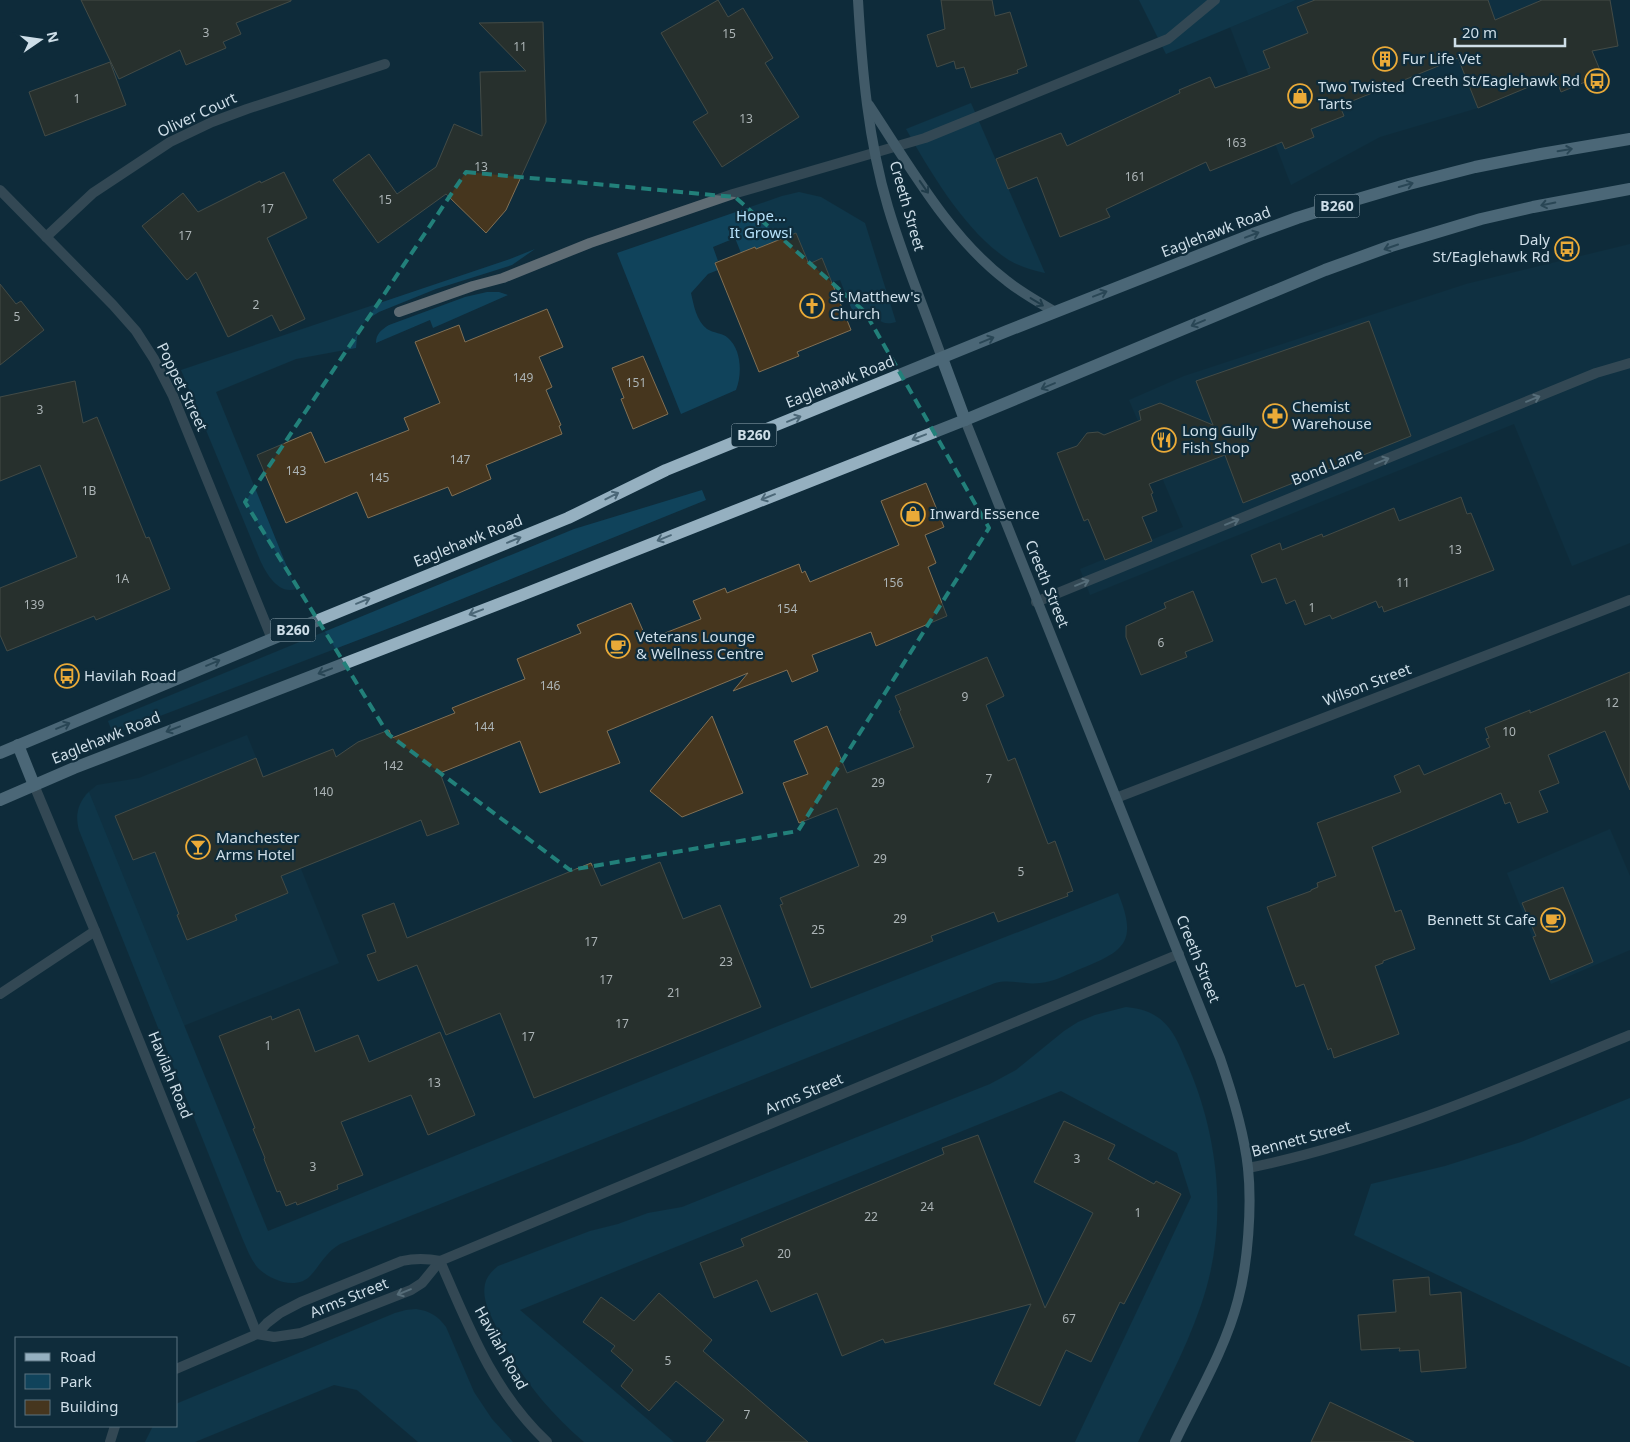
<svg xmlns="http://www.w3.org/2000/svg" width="1630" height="1442" viewBox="0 0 1630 1442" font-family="'Noto Sans',sans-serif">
<rect width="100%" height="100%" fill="#0f2c3b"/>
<g fill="#103649">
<polygon points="1296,0 1537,0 1552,75 1527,88 1478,108 1380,137 1291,185 1230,27"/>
<polygon points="1630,244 1630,543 1572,566 1514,424 1090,595 1080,569 1183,527 1129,400 1184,376 1466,284"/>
<polygon points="247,735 339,963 161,1035 79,830 77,816 79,808 86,794 97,785 139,778"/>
<polygon points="1610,829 1630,876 1630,950 1551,984 1507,873"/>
</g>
<g fill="#10435b">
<polygon points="1139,0 1296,0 1166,54"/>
<path d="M971 103 1045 273C1029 270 1012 264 999 253 962 225 929 170 906 129Z"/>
<path d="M799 192 821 197 865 223 896 322C882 326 877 320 872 309L854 315 840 280 832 282 822 258 809 264 796 233 756 249 755 247 741 253 735 238 713 247 718 261 715 262 718 270 708 274 691 293C694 306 696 320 707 329 713 333 723 333 728 338 742 350 742 375 736 390L681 414 617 253 782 196Z"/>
<path d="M535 249 512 265 436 289 379 312 368 319 361 326 357 337 356 348 296 359 216 392 296 589C278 595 266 573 260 560L181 370 510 259Z"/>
<path d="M487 292H499L508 295 433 328 430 320 376 343C376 334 381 330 389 325L465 297Z"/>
<polygon points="702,490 706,500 400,624 113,734 108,721 574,529"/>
<path d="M89 792 268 1231 783 1024 1118 893C1138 942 1125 951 1080 969 1068 974 1054 982 1040 983 1024 985 1011 979 995 983L340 1244C326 1252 321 1264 311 1275 297 1291 270 1280 258 1268 251 1260 247 1249 243 1240L79 830C75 815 78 802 89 792Z"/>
<path d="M1126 1007C1167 1011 1175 1034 1189 1068 1220 1142 1228 1228 1201 1305 1185 1352 1160 1397 1138 1442H1075L1191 1197 1177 1153 1061 1091 520 1310 674 1442H584C546 1409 515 1371 495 1324 489 1312 482 1298 485 1284 487 1276 492 1271 498 1266L590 1231 618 1224 648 1213 682 1207 990 1084 1016 1070 1064 1031 1078 1022 1095 1015Z"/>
<polygon points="1630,1098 1630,1367 1354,1235 1371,1184 1445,1166 1521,1142"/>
<path d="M416 1309C430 1311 438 1316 446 1327L474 1392 492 1419 513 1442H418L357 1390 334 1385 195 1442H145L153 1426H176V1404L178 1403 395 1313 406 1310Z"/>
</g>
<g fill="#46361e" stroke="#817055">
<polygon points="81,0 291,0 291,1 236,23 241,34 223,42 226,48 186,65 180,50 119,79"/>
<polygon points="718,0 728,17 743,8 773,58 765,63 799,117 722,167 693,122 708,113 661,33"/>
<polygon points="941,0 992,0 995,16 1010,12 1027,66 1017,70 1018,73 971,88 964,67 956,69 954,61 937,67 927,35 945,29"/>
<polygon points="1315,0 1488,0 1495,20 1542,0 1610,0 1618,46 1592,51 1602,75 1561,92 1555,76 1478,108 1458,58 1340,106 1344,116 1311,129 1314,137 1285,149 1282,142 1210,171 1206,162 1106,209 1110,217 1060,237 1037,177 1008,189 996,159 1061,133 1067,146 1180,93 1179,90 1210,77 1215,88 1270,68 1263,51 1308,33 1297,7"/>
<polygon points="543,22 546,122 506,210 486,233 446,194 378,243 333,180 369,154 397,194 436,167 454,124 482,136 480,72 526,71 479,23"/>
<polygon points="110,62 126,105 45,136 29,92"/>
<polygon points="284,172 307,218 267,238 305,319 280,331 272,315 228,337 196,272 187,280 142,226 183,193 198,212 260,181 261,183"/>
<polygon points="796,233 809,264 822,258 851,330 797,352 799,356 759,372 715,263 755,247 756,249"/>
<polygon points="0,284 16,304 21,301 44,330 0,365"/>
<polygon points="547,309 563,347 539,357 552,387 546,390 561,425 559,426 562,434 486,465 491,479 452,496 448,487 368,518 357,492 286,523 257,455 311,432 325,463 409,430 404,418 440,403 415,342 459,325 465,342"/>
<polygon points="1369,321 1411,436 1243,503 1225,455 1149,484 1153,493 1151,494 1157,511 1142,517 1152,541 1105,560 1088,519 1084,521 1057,453 1077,446 1087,433 1098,432 1104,435 1141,420 1139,411 1160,403 1213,425 1196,381"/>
<polygon points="643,356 668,414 633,429 621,399 624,398 612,368"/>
<polygon points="75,381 83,423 97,417 146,538 149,537 170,589 96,620 94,616 7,651 0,635 0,588 77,557 40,465 0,481 0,397"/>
<polygon points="926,483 944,527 925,535 936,563 928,567 947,616 876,646 871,632 812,655 818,671 792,682 787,670 733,691 748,673 607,731 620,763 540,793 520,741 440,773 459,824 427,836 421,820 281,876 288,893 235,915 237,920 187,940 177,915 179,914 155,852 133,860 115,816 256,758 263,777 333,749 336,757 358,742 389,730 392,738 455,713 452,708 525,679 517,659 581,633 577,625 631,603 647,640 701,619 693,601 725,588 727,593 799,564 802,573 805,571 810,582 899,545 881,501"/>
<polygon points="1461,497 1467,514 1471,513 1494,570 1384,612 1382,606 1379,608 1376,601 1332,619 1330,615 1305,625 1295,600 1286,604 1276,578 1262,583 1251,555 1280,543 1282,550 1322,534 1323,537 1394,508 1399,521"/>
<polygon points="1193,591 1213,641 1185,652 1187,657 1141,675 1126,637 1126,626 1166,608 1164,603"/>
<polygon points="987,657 1004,696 986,705 1008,761 1015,758 1048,844 1055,841 1073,891 1067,893 1068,896 998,922 994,912 931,936 933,941 811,988 780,905 783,904 780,898 859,866 837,808 799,823 783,783 808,774 794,741 827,726 847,773 914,747 899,711 901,710 895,696"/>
<polygon points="1630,672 1630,790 1605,731 1548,755 1559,783 1539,791 1548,812 1518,823 1510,802 1505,804 1501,793 1372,847 1395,912 1401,910 1415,949 1383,961 1383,963 1375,966 1399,1034 1334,1058 1331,1048 1328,1050 1304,984 1296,987 1267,907 1311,891 1311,890 1318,887 1317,883 1336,876 1317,823 1401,792 1394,776 1419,765 1424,775 1490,747 1486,739 1489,738 1485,728 1530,710 1530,713"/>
<polygon points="712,716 743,793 682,817 650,791"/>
<polygon points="660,862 683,919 720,905 761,1007 534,1098 500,1013 446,1035 417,965 378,981 367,955 376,952 362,915 394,903 407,938 591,863 601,886"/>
<polygon points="1563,887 1593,962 1550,980 1533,937 1536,936 1522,903"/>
<polygon points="299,1009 315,1052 358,1035 369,1062 440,1032 475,1115 428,1135 411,1095 341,1122 363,1175 337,1185 338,1189 297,1205 296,1202 286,1206 280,1191 277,1192 264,1159 265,1158 253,1129 255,1128 219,1036 271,1016 272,1020"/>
<polygon points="1064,1121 1115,1145 1108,1159 1154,1184 1156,1181 1181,1194 1124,1304 1120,1302 1091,1362 1066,1350 1040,1406 994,1384 1031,1304 885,1343 883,1339 842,1356 817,1293 771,1312 757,1280 714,1298 700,1263 744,1246 741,1239 944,1154 942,1148 978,1135 1045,1308 1093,1213 1034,1182"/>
<polygon points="1429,1277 1430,1295 1461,1292 1466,1368 1421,1372 1419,1350 1399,1351 1400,1348 1361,1350 1358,1315 1396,1312 1393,1280"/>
<polygon points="659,1293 712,1340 703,1351 808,1442 706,1442 724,1420 676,1381 649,1411 621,1386 633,1370 611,1351 615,1346 583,1322 601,1297 634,1321"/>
<polygon points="1330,1402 1414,1442 1311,1442"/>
</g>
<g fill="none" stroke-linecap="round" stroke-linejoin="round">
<g stroke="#5f6c74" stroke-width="10">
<polyline points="399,312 473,286 503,278 590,243 733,194 925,138 1168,39 1215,0"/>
<polyline points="1036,602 1596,373 1630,363"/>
</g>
<g stroke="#5f6c74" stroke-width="10">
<polyline points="0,190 113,305 136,331 154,359 173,396 272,639"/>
<polyline points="46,237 93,193 170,142 212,122 247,109 385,64"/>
<polyline points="34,785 95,931 257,1334"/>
<polyline points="1116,798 1630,600"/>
<polyline points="0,994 95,931"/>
<path d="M1248 1168C1381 1141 1505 1086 1630 1035"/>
<path d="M440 1261C469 1328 493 1391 547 1442"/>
<polyline points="257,1334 274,1337 301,1333 411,1290 422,1283 440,1261 1179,954"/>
<path d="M176 1369 257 1334 267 1323 280 1313 301 1302 402 1261C415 1258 426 1258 440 1261"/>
<polyline points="110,1442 115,1426"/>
</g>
<g stroke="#7e939f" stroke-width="10">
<path d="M858 0C862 69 868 140 888 207 903 258 924 308 942 358"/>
<path d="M869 105C909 165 949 237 1007 281 1022 293 1039 302 1055 312"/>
<path d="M965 420 1220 1058C1232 1093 1244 1131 1248 1168 1252 1206 1248 1263 1238 1300 1225 1350 1197 1396 1175 1442"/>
</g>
<g stroke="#95b0c0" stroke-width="12">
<polyline points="942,358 965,420"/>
<polyline points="18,745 34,785"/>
<polyline points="0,753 272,639 568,518 666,470 1007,331 1253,234 1297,218 1348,202 1409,184 1475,167 1541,154 1630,139"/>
<polyline points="0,800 74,768 522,595 965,420 1325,270 1391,246 1481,219 1533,207 1630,189"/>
</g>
</g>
<defs><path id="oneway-shaft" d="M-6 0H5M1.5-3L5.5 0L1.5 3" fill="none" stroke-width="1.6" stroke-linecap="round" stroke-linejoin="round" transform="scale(1.25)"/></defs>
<g stroke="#4b6777">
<use href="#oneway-shaft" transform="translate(1565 150) rotate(-9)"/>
<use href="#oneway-shaft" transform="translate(1406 185) rotate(-16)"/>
<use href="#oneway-shaft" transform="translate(1548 204) rotate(168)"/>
<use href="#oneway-shaft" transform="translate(1252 235) rotate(-21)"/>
<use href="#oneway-shaft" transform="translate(1391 247) rotate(161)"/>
<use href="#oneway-shaft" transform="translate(1100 294) rotate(-21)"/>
<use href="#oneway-shaft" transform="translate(1198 323) rotate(157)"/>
<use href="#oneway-shaft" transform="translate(987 340) rotate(-22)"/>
<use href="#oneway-shaft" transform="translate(1048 386) rotate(157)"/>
<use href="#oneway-shaft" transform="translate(794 419) rotate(-22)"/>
<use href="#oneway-shaft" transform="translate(919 437) rotate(159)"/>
<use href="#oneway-shaft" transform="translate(612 496) rotate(-27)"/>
<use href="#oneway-shaft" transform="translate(768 497) rotate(158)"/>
<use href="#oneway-shaft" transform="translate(664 538) rotate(158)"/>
<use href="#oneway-shaft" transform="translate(514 540) rotate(-22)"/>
<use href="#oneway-shaft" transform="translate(363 601) rotate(-22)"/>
<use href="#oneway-shaft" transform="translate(476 612) rotate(159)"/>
<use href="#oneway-shaft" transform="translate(213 663) rotate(-23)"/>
<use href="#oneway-shaft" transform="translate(325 671) rotate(159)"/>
<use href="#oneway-shaft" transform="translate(63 726) rotate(-23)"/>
<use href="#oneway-shaft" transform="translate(173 729) rotate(159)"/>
</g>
<g stroke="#36505e">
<use href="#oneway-shaft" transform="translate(924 187) rotate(55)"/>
<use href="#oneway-shaft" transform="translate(1037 302) rotate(31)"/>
</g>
<g stroke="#adbcc5">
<use href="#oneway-shaft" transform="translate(1533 399) rotate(-22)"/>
<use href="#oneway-shaft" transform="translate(1382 461) rotate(-22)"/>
<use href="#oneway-shaft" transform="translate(1232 522) rotate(-22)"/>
<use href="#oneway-shaft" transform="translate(1082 583) rotate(-22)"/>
<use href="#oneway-shaft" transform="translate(404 1292) rotate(158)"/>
</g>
<path d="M0 0H1630V1442H0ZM466 172 735 197 865 312 989 528 798 831 570 870 388 734 245 502Z" fill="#0f2c3b" fill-opacity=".55" fill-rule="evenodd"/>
<path fill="none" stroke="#22807a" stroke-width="4" stroke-dasharray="10 6" stroke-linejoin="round" d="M466 172 735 197 865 312 989 528 798 831 570 870 388 734 245 502Z"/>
<defs>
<g id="building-ring" transform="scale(1.25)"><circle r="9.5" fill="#0f2c3b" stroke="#eaaa38" stroke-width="1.5"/><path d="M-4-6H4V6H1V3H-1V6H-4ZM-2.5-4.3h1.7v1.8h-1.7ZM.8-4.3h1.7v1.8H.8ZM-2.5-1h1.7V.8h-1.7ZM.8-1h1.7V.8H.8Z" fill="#eaaa38"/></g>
<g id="bus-ring" transform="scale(1.25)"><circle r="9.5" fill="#0f2c3b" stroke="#eaaa38" stroke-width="1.5"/><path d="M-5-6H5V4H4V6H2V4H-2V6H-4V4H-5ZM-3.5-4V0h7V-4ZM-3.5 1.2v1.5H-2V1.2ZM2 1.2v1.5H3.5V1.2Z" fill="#eaaa38"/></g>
<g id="shop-ring" transform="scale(1.25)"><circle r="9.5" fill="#0f2c3b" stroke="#eaaa38" stroke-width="1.5"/><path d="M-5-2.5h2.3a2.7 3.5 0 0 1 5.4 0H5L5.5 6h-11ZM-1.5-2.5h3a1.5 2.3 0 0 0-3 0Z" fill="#eaaa38"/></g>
<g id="church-ring" transform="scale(1.25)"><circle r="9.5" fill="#0f2c3b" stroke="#eaaa38" stroke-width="1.5"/><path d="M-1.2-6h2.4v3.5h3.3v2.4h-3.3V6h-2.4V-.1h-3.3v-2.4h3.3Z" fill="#eaaa38"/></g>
<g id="pharmacy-ring" transform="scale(1.25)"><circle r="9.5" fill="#0f2c3b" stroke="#eaaa38" stroke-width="1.5"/><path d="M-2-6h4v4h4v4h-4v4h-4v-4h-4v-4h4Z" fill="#eaaa38"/></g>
<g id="restaurant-ring" transform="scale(1.25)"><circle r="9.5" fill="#0f2c3b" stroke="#eaaa38" stroke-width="1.5"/><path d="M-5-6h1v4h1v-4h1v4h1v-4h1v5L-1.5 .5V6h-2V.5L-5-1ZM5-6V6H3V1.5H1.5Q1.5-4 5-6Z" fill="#eaaa38"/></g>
<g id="cafe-ring" transform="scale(1.25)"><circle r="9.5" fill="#0f2c3b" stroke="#eaaa38" stroke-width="1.5"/><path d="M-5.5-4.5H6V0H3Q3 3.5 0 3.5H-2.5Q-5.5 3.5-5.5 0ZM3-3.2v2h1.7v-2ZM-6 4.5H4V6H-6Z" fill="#eaaa38"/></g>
<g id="bar-ring" transform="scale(1.25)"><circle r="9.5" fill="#0f2c3b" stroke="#eaaa38" stroke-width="1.5"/><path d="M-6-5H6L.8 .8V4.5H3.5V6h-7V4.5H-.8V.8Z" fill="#eaaa38"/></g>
</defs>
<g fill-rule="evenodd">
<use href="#building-ring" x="1385" y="59"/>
<use href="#bus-ring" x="1597" y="81"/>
<use href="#shop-ring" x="1300" y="96"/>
<use href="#bus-ring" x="1567" y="249"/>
<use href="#church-ring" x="812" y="306"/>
<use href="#pharmacy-ring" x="1275" y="416"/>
<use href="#restaurant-ring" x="1164" y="440"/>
<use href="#shop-ring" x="913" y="514"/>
<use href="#cafe-ring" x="618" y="646"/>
<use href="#bus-ring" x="67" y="676"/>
<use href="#bar-ring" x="198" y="847"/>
<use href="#cafe-ring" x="1553" y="920"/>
</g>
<g text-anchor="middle" stroke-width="4.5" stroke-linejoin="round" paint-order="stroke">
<g font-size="12" fill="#acb4b6">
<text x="206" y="37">3</text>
<text x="729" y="38">15</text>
<text x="520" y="51">11</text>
<text x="77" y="103">1</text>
<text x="746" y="123">13</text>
<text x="1236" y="147">163</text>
<text x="481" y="171">13</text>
<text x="1135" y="181">161</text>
<text x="385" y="204">15</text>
<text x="267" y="213">17</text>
<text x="185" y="240">17</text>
<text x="256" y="309">2</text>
<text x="17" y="321">5</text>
<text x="523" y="382">149</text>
<text x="636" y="387">151</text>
<text x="40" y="414">3</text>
<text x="460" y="464">147</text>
<text x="296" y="475">143</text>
<text x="379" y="482">145</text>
<text x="89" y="495">1B</text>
<text x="1455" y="554">13</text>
<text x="122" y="583">1A</text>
<text x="893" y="587">156</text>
<text x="1403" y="587">11</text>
<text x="34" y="609">139</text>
<text x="1312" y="612">1</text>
<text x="787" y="613">154</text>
<text x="1161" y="647">6</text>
<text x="550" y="690">146</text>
<text x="965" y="701">9</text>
<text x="1612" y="707">12</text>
<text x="484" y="731">144</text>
<text x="1509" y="736">10</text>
<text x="393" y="770">142</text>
<text x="989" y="783">7</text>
<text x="878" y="787">29</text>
<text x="323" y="796">140</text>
<text x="880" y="863">29</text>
<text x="1021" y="876">5</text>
<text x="900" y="923">29</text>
<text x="818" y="934">25</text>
<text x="591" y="946">17</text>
<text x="726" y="966">23</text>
<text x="606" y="984">17</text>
<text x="674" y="997">21</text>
<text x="622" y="1028">17</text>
<text x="528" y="1041">17</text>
<text x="268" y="1050">1</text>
<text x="434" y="1087">13</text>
<text x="1077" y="1163">3</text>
<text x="313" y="1171">3</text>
<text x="927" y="1211">24</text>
<text x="1138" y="1217">1</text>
<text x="871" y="1221">22</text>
<text x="784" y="1258">20</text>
<text x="1069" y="1323">67</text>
<text x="668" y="1365">5</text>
<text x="747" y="1419">7</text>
</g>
<g fill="#0f2c3b" stroke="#95a9b4" stroke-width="1">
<rect x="1314.5" y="194.5" width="45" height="23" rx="4"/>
<rect x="731.5" y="423.5" width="45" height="23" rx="4"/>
<rect x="270.5" y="618.5" width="45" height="23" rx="4"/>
</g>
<g font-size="14" font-weight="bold" fill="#cedee8">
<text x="1337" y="211">B260</text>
<text x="754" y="440">B260</text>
<text x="293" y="635">B260</text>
</g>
<g font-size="15" fill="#cedee8" stroke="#0f2c3b" text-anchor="start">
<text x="1402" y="64">Fur Life Vet</text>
<text x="1580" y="86" text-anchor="end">Creeth St/Eaglehawk Rd</text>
<text x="1318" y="92">Two Twisted<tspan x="1318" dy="17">Tarts</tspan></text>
<text x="1550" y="245" text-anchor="end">Daly<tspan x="1550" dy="17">St/Eaglehawk Rd</tspan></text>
<text x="830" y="302">St Matthew's<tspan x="830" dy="17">Church</tspan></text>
<text x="1292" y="412">Chemist<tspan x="1292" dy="17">Warehouse</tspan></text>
<text x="1182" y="436">Long Gully<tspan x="1182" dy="17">Fish Shop</tspan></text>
<text x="930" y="519">Inward Essence</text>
<text x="636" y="642">Veterans Lounge<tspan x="636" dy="17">&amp; Wellness Centre</tspan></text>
<text x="84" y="681">Havilah Road</text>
<text x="216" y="843">Manchester<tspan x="216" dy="17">Arms Hotel</tspan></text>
<text x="1536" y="925" text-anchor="end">Bennett St Cafe</text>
</g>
<g font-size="15" fill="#cedee8" stroke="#0f2c3b">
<text transform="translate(197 115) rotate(-25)" y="5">Oliver Court</text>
<text transform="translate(907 206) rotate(74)" y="5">Creeth Street</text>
<text transform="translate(1216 232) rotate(-21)" y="5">Eaglehawk Road</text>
<text transform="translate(840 382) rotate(-22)" y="5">Eaglehawk Road</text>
<text transform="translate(182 387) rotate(64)" y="5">Poppet Street</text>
<text transform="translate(1327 467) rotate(-22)" y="5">Bond Lane</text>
<text transform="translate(468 541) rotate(-22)" y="5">Eaglehawk Road</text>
<text transform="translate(1047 584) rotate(68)" y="5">Creeth Street</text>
<text transform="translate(1367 685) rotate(-21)" y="5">Wilson Street</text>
<text transform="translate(106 738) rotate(-22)" y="5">Eaglehawk Road</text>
<text transform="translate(1198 959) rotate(68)" y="5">Creeth Street</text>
<text transform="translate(170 1075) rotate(68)" y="5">Havilah Road</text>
<text transform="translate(804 1094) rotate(-23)" y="5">Arms Street</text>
<text transform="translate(1301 1139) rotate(-15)" y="5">Bennett Street</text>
<text transform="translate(349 1298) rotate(-22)" y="5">Arms Street</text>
<text transform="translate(501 1348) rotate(61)" y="5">Havilah Road</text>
</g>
<g font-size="15" fill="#b6e1fa" stroke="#0f2c3b">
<text x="761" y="221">Hope...<tspan x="761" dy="17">It Grows!</tspan></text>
</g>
</g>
<rect x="15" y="1337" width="162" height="90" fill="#0f2c3b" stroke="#5b7380"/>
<rect x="25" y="1353" width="25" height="8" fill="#95b0c0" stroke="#5b7380"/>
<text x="60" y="1362" font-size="15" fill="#cedee8">Road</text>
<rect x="25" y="1374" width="25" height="15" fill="#10435b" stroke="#5b7380"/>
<text x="60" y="1387" font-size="15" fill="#cedee8">Park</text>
<rect x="25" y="1400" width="25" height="15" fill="#46361e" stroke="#5b7380"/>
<text x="60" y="1412" font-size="15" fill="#cedee8">Building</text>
<g transform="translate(40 40) rotate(77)" stroke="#0f2c3b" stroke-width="4" paint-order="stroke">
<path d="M0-4L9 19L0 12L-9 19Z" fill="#cedee8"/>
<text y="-8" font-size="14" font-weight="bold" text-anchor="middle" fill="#cedee8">N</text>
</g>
<path d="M1455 38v8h110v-8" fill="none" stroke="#cedee8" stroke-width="2.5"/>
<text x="1462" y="38" font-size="15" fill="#cedee8" stroke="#0f2c3b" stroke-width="4" paint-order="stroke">20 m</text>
</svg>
